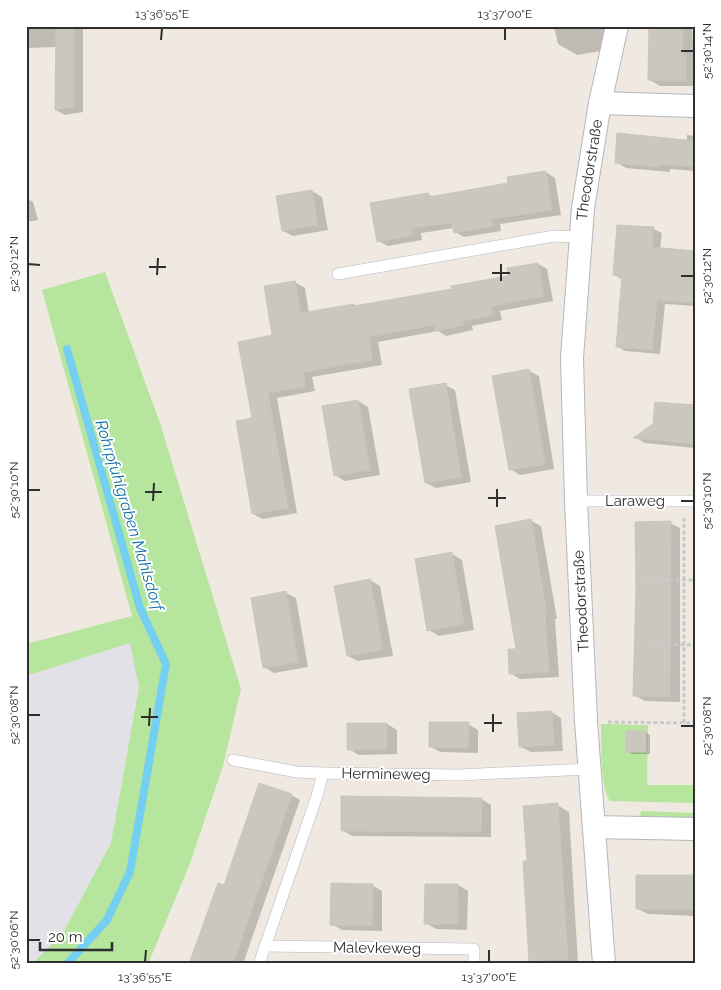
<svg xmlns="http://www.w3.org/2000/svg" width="721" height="990" viewBox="0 0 721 990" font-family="Raleway,sans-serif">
<rect width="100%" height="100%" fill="#efe9e1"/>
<polygon fill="#e3e1e8" points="131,643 139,687 111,843 63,933 32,964 26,964 26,676"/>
<g fill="#b6e59e">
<polygon points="105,272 160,423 241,689 223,766 189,866 148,964 32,964 63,933 111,843 139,687 130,643 26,676 26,644 132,616 42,290"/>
<path d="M601 724 648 725 647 785H695V803L610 801C599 785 602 744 601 724Z"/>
<polygon points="641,811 695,813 695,820 640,819"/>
</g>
<g fill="#0003">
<polygon points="26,26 80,26 83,28 83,112 65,115 56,110 57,47 26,48"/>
<polygon points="554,26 618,26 613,49 577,55 558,44"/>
<polygon points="650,26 692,26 695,86 660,86 650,80"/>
<polygon points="687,135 695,136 695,171 670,169 670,172 626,168 616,162 687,141"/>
<polygon points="546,172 555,178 561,215 500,224 501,231 464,237 455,232 454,228 421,233 422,240 388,246 378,241 428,194 433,197 509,184"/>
<polygon points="312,191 322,197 328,230 293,236 283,231 278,197"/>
<polygon points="28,199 33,202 38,220 26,222 26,200"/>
<polygon points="653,229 662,233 660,249 695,252 695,306 665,304 660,354 625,351 617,346 622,279 614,275"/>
<polygon points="538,264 547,269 553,301 500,311 502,320 472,326 473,330 446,336 438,331 378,342 382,365 312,377 315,391 277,398 297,513 263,519 253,514 253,419 274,336 295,282 305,288 309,313 354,305 357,307 453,290 509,277"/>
<polygon points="529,371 539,376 554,469 520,475 510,469"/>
<polygon points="445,385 455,390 471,482 436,488 426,483"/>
<polygon points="358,401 368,407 380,475 345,481 335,475"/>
<polygon points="695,406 695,448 645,443 636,438"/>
<polygon points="531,521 541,526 557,619 555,619 559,677 520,679 510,673 517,650"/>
<polygon points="670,523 680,528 680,702 645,701 634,695"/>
<polygon points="452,554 462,560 474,630 439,636 429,630"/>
<polygon points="370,580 380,586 393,656 358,661 348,656"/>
<polygon points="286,593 296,598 308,667 274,673 264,667"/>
<polygon points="551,712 561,718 563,751 531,752 521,747"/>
<polygon points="387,724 397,730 397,754 359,755 349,749"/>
<polygon points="468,724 478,730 478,753 440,752 430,746"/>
<polygon points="645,732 650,735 650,754 632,754 628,751"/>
<polygon points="291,795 300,800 243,964 191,964 224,887"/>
<polygon points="481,799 491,805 491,837 352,836 342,830"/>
<polygon points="557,805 569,812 578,964 532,964 530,961 528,862"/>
<polygon points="695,877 695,916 648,914 638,909"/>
<polygon points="372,885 382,891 382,931 342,930 332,924"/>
<polygon points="458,885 468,891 467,930 436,929 426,923"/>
<polygon points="677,962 695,963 695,964 677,964"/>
</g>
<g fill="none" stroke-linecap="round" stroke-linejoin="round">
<polyline stroke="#75cff0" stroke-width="8" points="67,964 107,920 130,872 166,664 140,608 67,349"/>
</g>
<g fill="#cbc7bf" stroke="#cbc5ba">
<polygon points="56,26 74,26 74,107 55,110"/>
<polygon points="649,26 683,26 683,56 686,56 686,81 648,80"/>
<polygon points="617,133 695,141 695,167 661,164 660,167 615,163"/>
<polygon points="546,171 552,210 491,219 493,226 454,233 452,223 412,228 413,235 377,242 370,203 428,193 429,197 508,183 507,177"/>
<polygon points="312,190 318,225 282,231 276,196"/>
<polygon points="617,225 654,227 652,247 695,251 695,303 657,300 652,350 616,347 622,276 613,275"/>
<polygon points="538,263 544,296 491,306 493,315 463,321 464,325 435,331 434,325 369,337 372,360 303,372 306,386 268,393 288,508 252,514 236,421 252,418 238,342 272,335 264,286 295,281 301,313 354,304 354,306 452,289 451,286 508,276 507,268"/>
<polygon points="529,369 545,464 509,470 492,376"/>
<polygon points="446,383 461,477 425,483 409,389"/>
<polygon points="358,400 370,470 334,476 322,406"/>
<polygon points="655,402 695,405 695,444 633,438 653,424"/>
<polygon points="531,519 547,614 545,614 549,672 509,674 508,649 516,649 495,526"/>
<polygon points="671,521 670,697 633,696 636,587 635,522"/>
<polygon points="452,552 464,624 427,631 415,559"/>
<polygon points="370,579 383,650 347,656 334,586"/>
<polygon points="286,591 298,662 263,668 251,598"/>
<polygon points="552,711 554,745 519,747 517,713"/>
<polygon points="429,722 469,722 468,748 429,747"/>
<polygon points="347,723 387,723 387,749 347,750"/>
<rect x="626" y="731" width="20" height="21"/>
<polygon points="259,783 292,794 233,964 189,964 218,883 224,885"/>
<polygon points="341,796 482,798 481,832 341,831"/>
<polygon points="558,803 568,959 529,961 523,861 527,861 523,806"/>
<polygon points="636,875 695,875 695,910 636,909"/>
<polygon points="331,883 373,884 372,926 330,925"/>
<polygon points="425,884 458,884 458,924 424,924"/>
</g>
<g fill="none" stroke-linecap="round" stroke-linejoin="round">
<g stroke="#b4b7c1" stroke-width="12">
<g id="lane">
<polyline points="338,274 554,236 580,237"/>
<polyline points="576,501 695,501"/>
<polyline points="233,760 297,772 323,773"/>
<polyline points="265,946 474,949 474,964"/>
<polyline points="259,964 317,796 323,773 458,775 589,769"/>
</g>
</g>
<g stroke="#b4b7c1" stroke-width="24">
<g id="street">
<polyline points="600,103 695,106"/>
<polyline points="594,827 695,829"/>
<path id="s1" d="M604 964 586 721 576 501 572 358 583 208 600 103 617 26"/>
</g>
</g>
<g stroke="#c9c9c9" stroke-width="3" stroke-dasharray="4 2.5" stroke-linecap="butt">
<polyline points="643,579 695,580"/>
<polyline points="648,644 695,645"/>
<polyline points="608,722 695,723"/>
<polyline points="684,723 684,518"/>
</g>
<use href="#lane" stroke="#fff" stroke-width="11"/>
<use href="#street" stroke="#fff" stroke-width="22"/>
</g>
<path fill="none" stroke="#2e2e2e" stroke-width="2" d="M161 40 162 28M505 40V28M681 51H694M28 264 40 265M149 267H166M492 273H510M157 275 158 258M681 276H694M501 281V264M28 490H40M145 492H162M488 498H506M153 501 154 483M681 501H694M497 507V489M28 715H40M141 717H158M484 723H502M149 726 150 708M681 726H694M493 732V714M28 940H40M145 962 146 950M489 962V950"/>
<g text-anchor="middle" stroke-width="4" stroke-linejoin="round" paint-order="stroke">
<g font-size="15" fill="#2e2e2e" stroke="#fff">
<text dy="5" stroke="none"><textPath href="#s1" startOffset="796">Theodorstraße</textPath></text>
<text x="635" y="506">Laraweg</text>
<text transform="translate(581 601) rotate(-93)" y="5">Theodorstraße</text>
<text transform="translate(386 774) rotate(1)" y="5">Hermineweg</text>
<text transform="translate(377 948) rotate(1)" y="5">Malevkeweg</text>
</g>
<g font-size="16" font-style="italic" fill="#0d6fa3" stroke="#fff">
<text transform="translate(130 515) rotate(73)" y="6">Rohrpfuhlgraben Mahlsdorf</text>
</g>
</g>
<rect width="721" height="990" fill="none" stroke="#ffffff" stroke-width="55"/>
<path d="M40 942v8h72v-8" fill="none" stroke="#2e2e2e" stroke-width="2.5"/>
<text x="48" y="942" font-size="15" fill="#2e2e2e" stroke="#ffffff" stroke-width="4" paint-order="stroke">20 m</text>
<rect x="28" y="28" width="666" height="934" fill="none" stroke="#2e2e2e" stroke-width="2"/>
<g font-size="12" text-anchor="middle" fill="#2e2e2e">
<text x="162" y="18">13°36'55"E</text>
<text x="505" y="18">13°37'00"E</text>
<text transform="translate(707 51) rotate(-90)" y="4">52°30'14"N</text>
<text transform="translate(14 264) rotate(-90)" y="4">52°30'12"N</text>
<text transform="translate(707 276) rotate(-90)" y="4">52°30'12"N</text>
<text transform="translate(14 490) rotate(-90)" y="4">52°30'10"N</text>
<text transform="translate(707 501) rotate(-90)" y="4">52°30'10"N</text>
<text transform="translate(14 715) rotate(-90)" y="4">52°30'08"N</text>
<text transform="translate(707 726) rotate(-90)" y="4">52°30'08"N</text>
<text transform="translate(14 940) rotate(-90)" y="4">52°30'06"N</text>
<text x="145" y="981">13°36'55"E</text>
<text x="489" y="981">13°37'00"E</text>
</g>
</svg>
